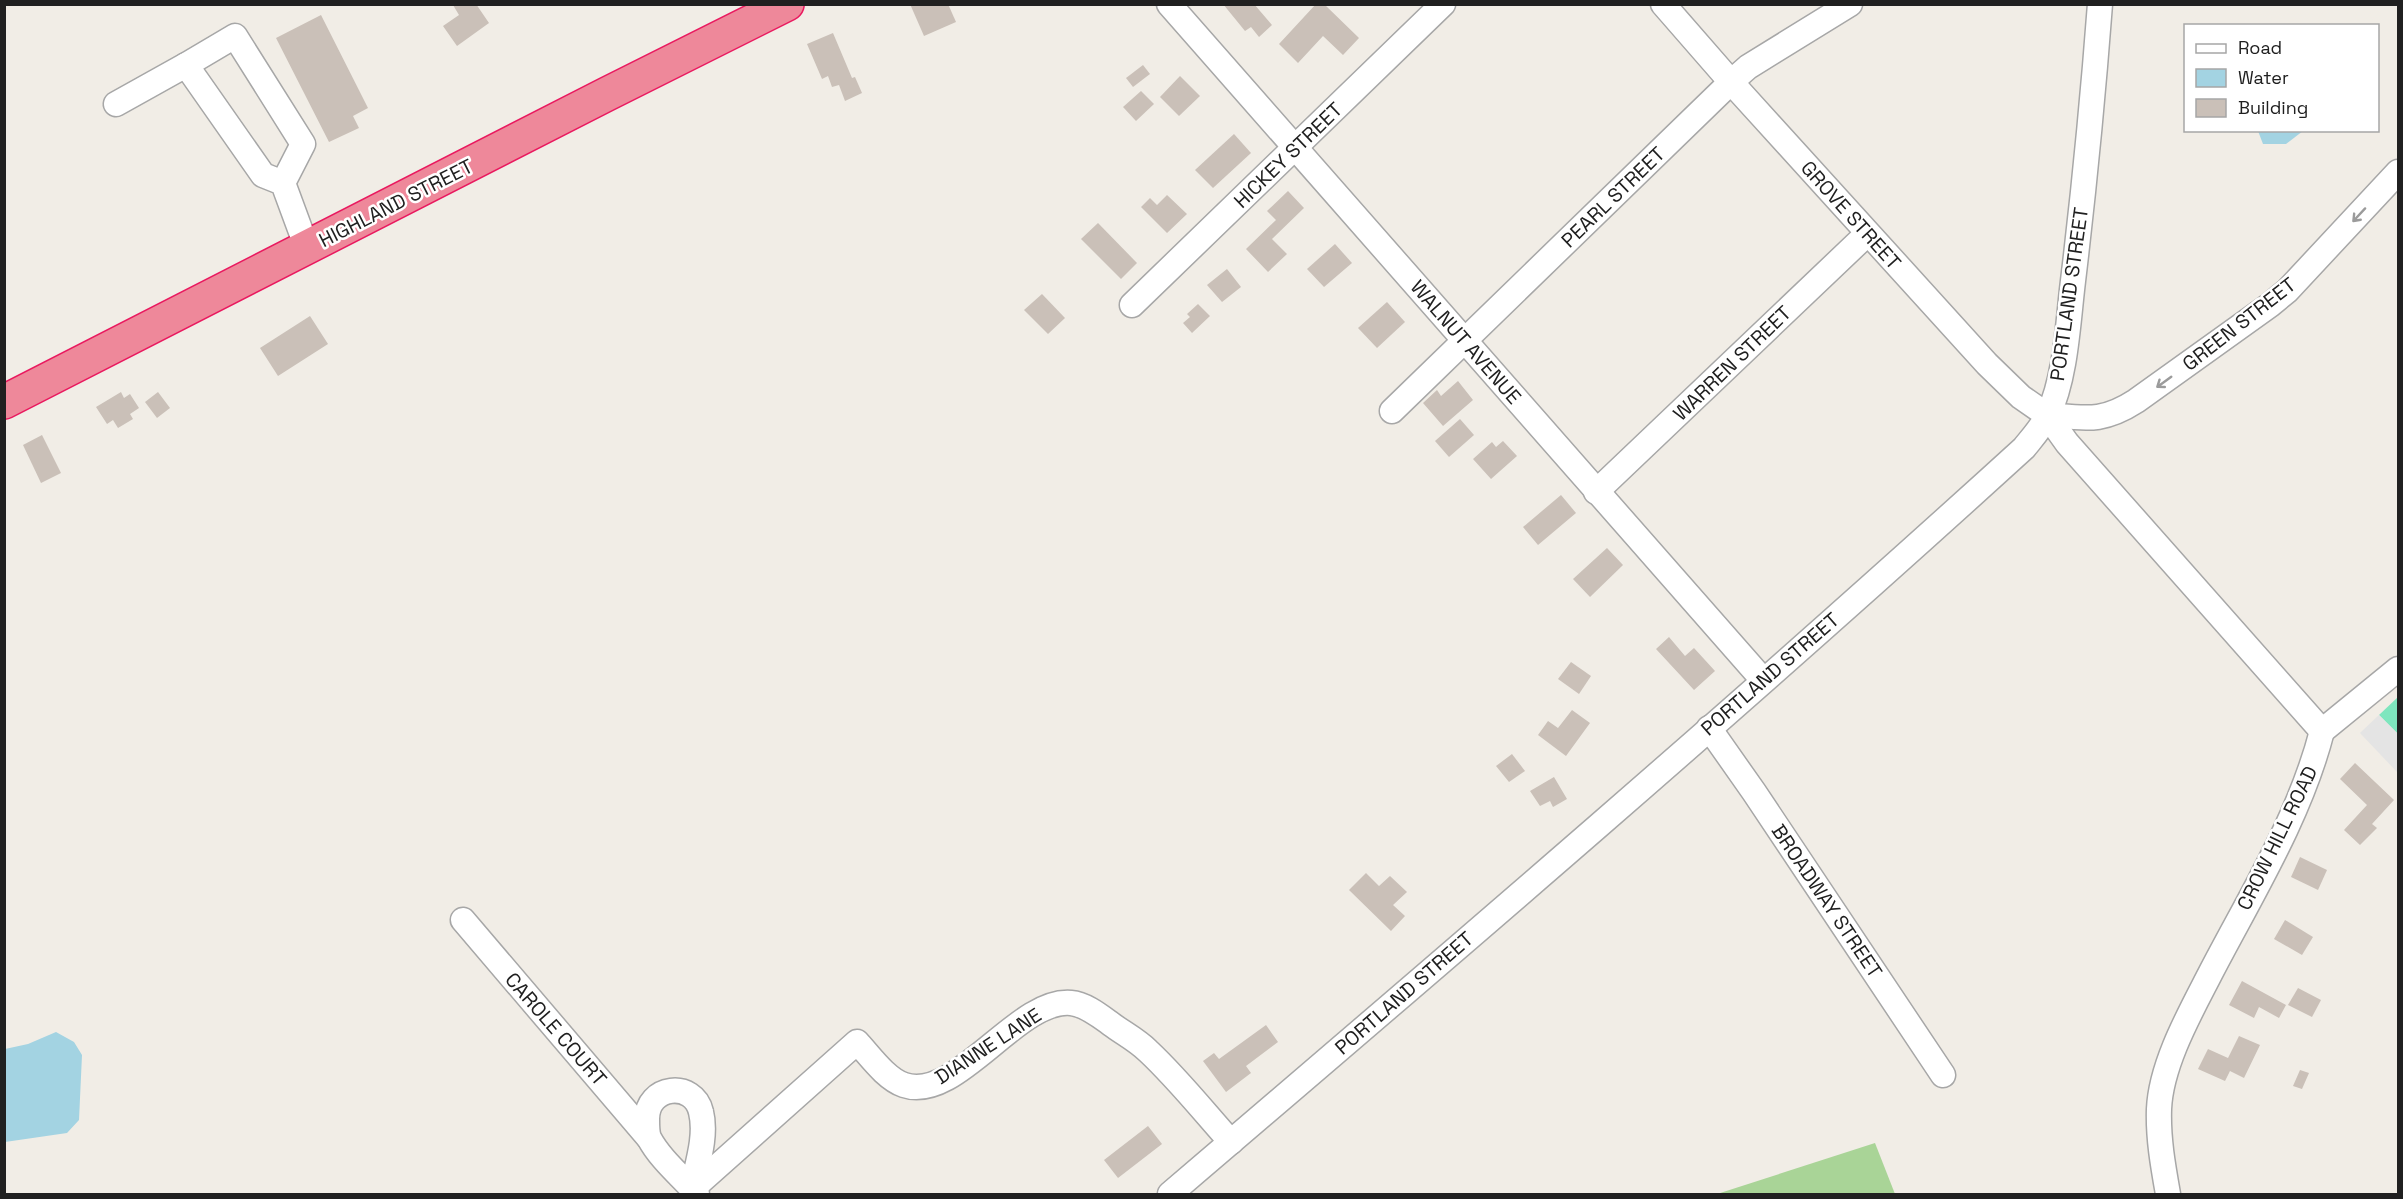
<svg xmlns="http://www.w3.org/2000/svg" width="2403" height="1199" viewBox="0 0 2403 1199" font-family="'Space Grotesk',sans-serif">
<rect width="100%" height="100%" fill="#f1ede6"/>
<polygon fill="#a9d497" points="1875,1143 1895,1194 1717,1194"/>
<polygon fill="#7ee6be" points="2398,697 2398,734 2379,715"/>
<polygon fill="#e4e4e4" points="2379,715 2398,734 2398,773 2360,733"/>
<g fill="#a3d3e2">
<polygon points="2258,131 2303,131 2286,144 2263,144"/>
<polygon points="56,1032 74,1042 82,1055 79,1120 67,1133 5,1142 5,1049 28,1044"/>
</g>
<g fill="#cac0b8">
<polygon points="454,4 476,4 489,23 457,46 443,26 459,15 453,5"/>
<polygon points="910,4 948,4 956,22 924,36"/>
<polygon points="1223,4 1254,4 1272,25 1259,37 1251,27 1245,31"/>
<polygon points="1316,4 1324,4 1359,38 1343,55 1323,36 1298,63 1279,44"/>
<polygon points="321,15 368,108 353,116 359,128 329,142 276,38"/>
<polygon points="833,33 852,78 855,77 862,93 845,101 839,85 832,87 828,76 822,79 807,44"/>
<polygon points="1143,65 1150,74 1133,87 1126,78"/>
<polygon points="1180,76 1200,96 1179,116 1160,97"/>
<polygon points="1141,91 1154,104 1136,121 1123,107"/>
<polygon points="1234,134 1251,153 1213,188 1195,170"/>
<polygon points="1288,191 1304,208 1272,239 1287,254 1268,272 1246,249 1276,220 1267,211"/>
<polygon points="1167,195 1187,214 1167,233 1141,207 1150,198 1157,205"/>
<polygon points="1098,223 1137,263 1121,279 1081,239"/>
<polygon points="1335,244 1352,263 1324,287 1307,269"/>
<polygon points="1227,269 1241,287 1222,302 1207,285"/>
<polygon points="1042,294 1065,318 1048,334 1024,310"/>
<polygon points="1387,302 1405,322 1377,348 1358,328"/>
<polygon points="1198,304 1210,316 1192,333 1183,323 1190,317 1187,314"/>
<polygon points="310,316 328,344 278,376 260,348"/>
<polygon points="1458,381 1473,400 1443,426 1423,403 1437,390 1441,396"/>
<polygon points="121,392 124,398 130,394 139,408 130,414 133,419 118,428 113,420 107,424 96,407"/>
<polygon points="158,392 170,408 157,418 145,402"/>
<polygon points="1460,419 1474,435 1449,457 1435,441"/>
<polygon points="42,435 61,473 41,483 23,445"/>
<polygon points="1503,441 1517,456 1491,479 1473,459 1492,442 1496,447"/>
<polygon points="1561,495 1576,513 1538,545 1523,527"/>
<polygon points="1607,548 1623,565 1590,597 1573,579"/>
<polygon points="1669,637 1685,656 1694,648 1715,671 1694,690 1656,649"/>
<polygon points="1571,662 1591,676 1579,694 1558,679"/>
<polygon points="1572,710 1590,723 1566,756 1538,735 1548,721 1558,728"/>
<polygon points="1512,754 1525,771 1509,782 1496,766"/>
<polygon points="2355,763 2394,800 2372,824 2377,828 2360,845 2344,830 2367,805 2340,779"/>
<polygon points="1554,777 1567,799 1553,807 1550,801 1540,806 1530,791"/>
<polygon points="2300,857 2327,870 2318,890 2291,877"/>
<polygon points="1366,873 1379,886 1390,876 1407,892 1393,905 1405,916 1391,931 1349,890"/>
<polygon points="2285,920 2313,937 2302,955 2274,939"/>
<polygon points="2242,981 2286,1005 2279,1018 2259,1007 2254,1018 2229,1005"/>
<polygon points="2298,988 2321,1000 2312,1017 2288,1005"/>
<polygon points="1266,1025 1278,1042 1246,1066 1251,1073 1226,1092 1203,1061 1214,1053 1219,1059"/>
<polygon points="2239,1036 2260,1045 2244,1078 2230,1071 2225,1081 2198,1069 2208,1049 2228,1058"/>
<polygon points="2300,1070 2309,1073 2302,1089 2293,1086"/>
<polygon points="1148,1126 1162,1144 1118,1178 1104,1160"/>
</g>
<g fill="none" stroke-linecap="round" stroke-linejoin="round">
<g stroke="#a7a7a7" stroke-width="27">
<g id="minor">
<polyline points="1169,4 1763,680"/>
<polyline points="1663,4 1731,82 1987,364 2021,397 2047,415 2067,443 2322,731"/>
<polyline points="116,104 186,65"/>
<polyline points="283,183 263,175 186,65 235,36 303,144 283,183 307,248"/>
<polyline points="1132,305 1443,4"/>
<polyline points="1392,411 1731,82 1748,67 1850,4"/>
<path d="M2047 415C2086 418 2102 423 2136 401L2270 305 2287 291 2398 172"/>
<polyline points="1596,492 1867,234"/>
<polyline points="1709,728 1754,792 1943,1075"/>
<polyline points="2322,731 2398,669"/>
<polyline points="463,920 648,1137"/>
<path d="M692 1189 857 1042C870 1056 886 1079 904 1085 957 1103 1017 998 1071 1003 1085 1004 1100 1016 1111 1024 1123 1033 1137 1040 1148 1051 1178 1079 1204 1112 1231 1142"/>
<path d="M692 1189C697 1165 707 1136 701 1112 694 1080 646 1085 647 1120 647 1126 647 1133 649 1138 660 1159 682 1177 697 1194"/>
<path d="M1170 1194C1457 949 1744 703 2024 448 2032 438 2042 427 2048 415 2066 377 2068 322 2073 281 2084 189 2093 97 2100 4"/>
<path d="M2168 1194C2163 1166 2158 1138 2159 1109 2161 1064 2190 1013 2210 974 2251 895 2300 817 2322 731"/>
</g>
</g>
<g stroke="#e9195f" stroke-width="36">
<polyline id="highway" points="4,402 607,94 787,4"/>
</g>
<use href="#minor" stroke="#fff" stroke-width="24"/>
<use href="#highway" stroke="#ee889a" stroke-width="33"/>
</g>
<defs><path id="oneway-shaft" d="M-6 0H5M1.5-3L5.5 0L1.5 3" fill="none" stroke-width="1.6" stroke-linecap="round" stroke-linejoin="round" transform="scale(1.5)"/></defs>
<g stroke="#9b9b9b">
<use href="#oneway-shaft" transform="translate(2359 215) rotate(133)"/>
<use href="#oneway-shaft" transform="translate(2164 382) rotate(144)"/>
</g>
<g text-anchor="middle" stroke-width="5" stroke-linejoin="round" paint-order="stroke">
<g font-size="20" fill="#202020" stroke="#fff">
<text transform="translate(1288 155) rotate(-44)" y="7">HICKEY STREET</text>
<text transform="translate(1613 197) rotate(-44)" y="7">PEARL STREET</text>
<text transform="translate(396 203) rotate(-27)" y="7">HIGHLAND STREET</text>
<text transform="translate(1851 215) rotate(48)" y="7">GROVE STREET</text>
<text transform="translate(2069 294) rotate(-82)" y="7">PORTLAND STREET</text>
<text transform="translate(2239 324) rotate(-38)" y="7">GREEN STREET</text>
<text transform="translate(1466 342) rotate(49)" y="7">WALNUT AVENUE</text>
<text transform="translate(1732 363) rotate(-44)" y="7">WARREN STREET</text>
<text transform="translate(1770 674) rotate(-41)" y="7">PORTLAND STREET</text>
<text transform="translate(2277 838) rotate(-64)" y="7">CROW HILL ROAD</text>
<text transform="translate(1827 901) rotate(56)" y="7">BROADWAY STREET</text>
<text transform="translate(1404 993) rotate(-41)" y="7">PORTLAND STREET</text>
<text transform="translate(556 1029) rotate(49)" y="7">CAROLE COURT</text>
<text transform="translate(988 1046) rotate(-33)" y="7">DIANNE LANE</text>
</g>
</g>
<rect width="2403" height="1199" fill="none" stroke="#202020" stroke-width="12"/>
<rect x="2184" y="24" width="195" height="108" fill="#ffffff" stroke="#a6a6a6" stroke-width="1.5"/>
<rect x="2196" y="44" width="30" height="9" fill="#ffffff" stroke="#a6a6a6" stroke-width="1.5"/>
<text x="2238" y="54" font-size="18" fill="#202020">Road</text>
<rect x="2196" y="69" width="30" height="18" fill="#a3d3e2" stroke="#a6a6a6" stroke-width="1.5"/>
<text x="2238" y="84" font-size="18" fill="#202020">Water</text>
<rect x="2196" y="99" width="30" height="18" fill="#cac0b8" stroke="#a6a6a6" stroke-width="1.5"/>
<text x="2238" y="114" font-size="18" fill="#202020">Building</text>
</svg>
